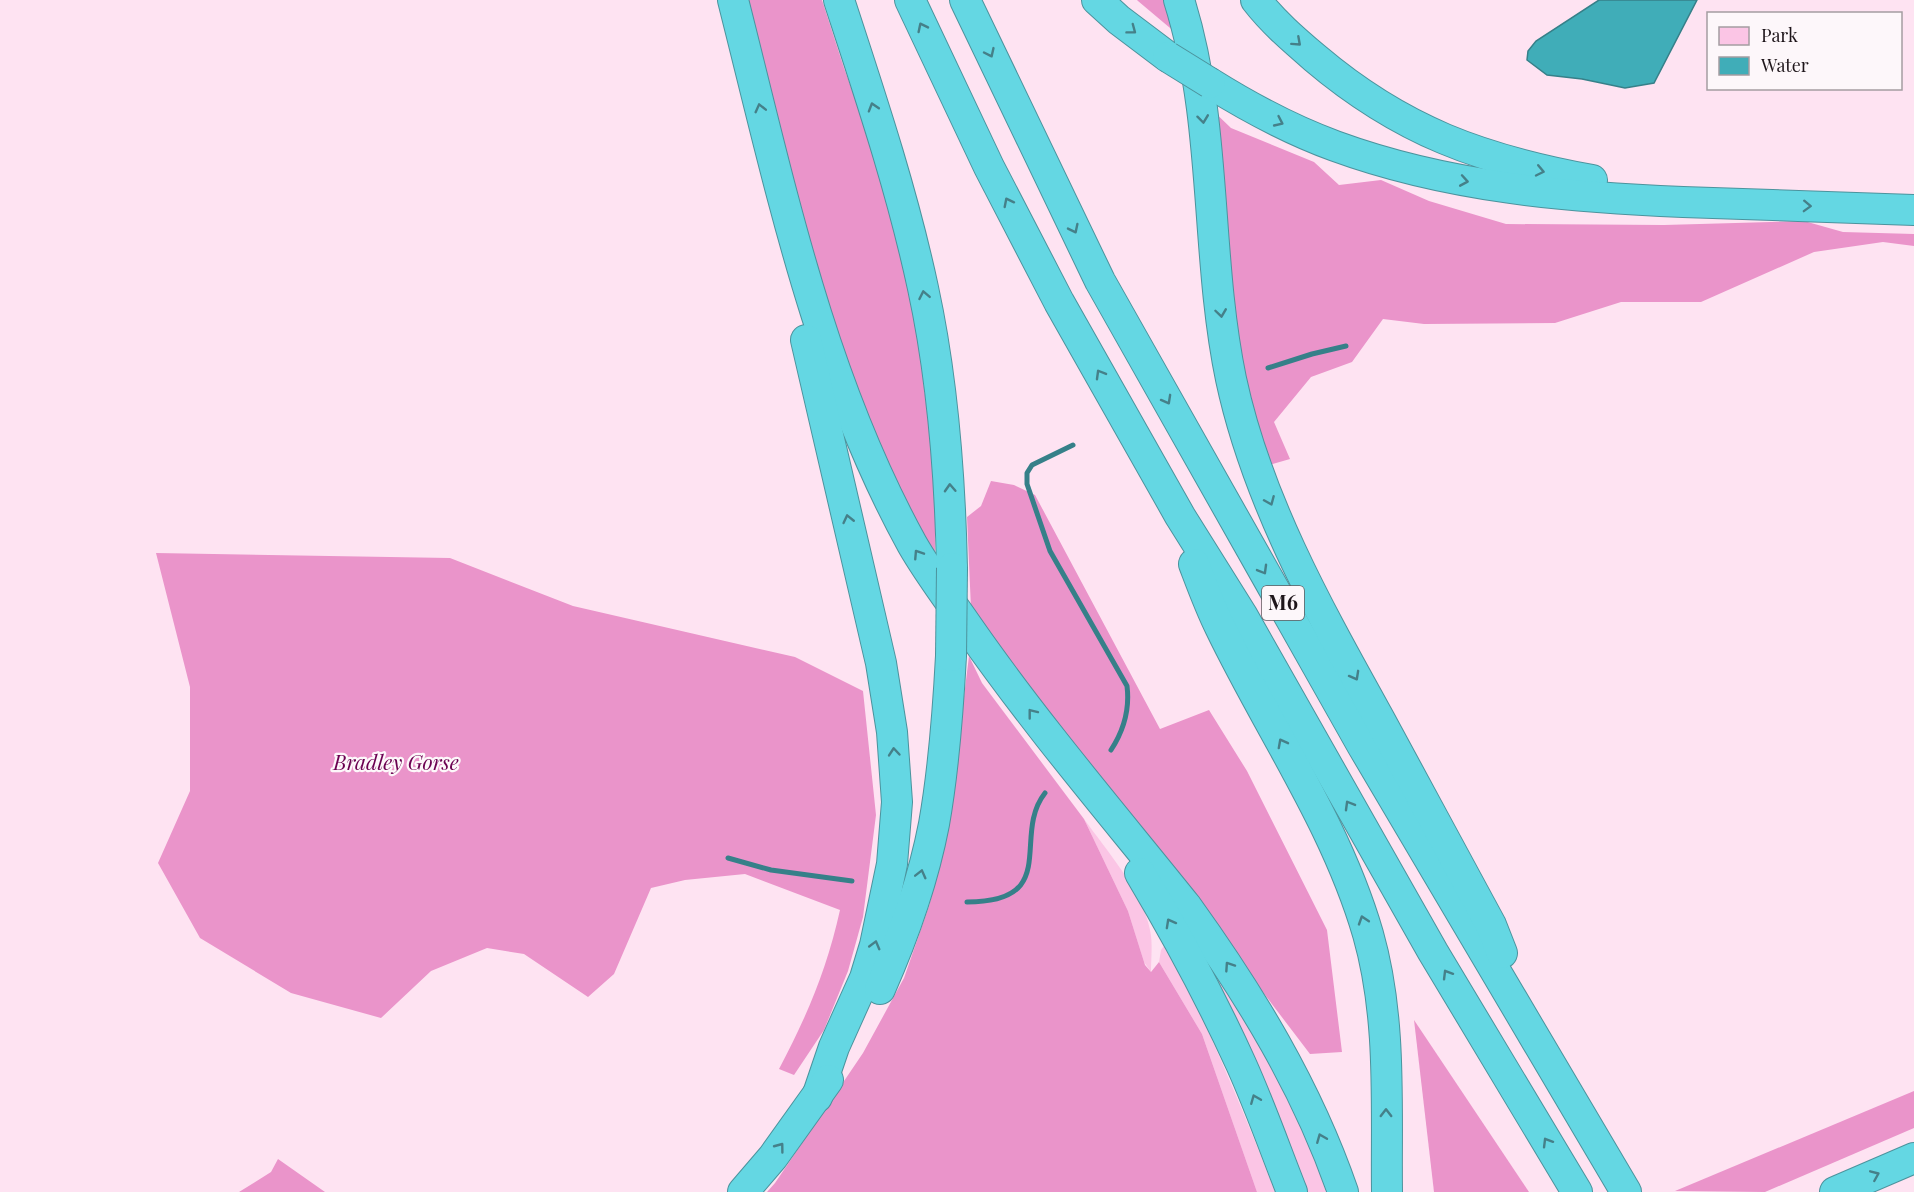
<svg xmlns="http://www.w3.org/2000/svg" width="1914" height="1192" viewBox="0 0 1914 1192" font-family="'Playfair Display',serif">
<rect width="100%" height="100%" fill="#fee3f2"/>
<g fill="#fbc5e5">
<path d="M1084 819C1107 851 1143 892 1150 930 1153 943 1151 959 1151 972L1144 962 1128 911Z"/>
<path d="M1164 946 1173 955C1210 1033 1244 1111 1275 1192H1257L1202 1034 1159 962 1161 950Z"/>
<polygon points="1207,967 1227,985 1297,1106 1326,1192 1301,1192"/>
</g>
<g fill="#ea94ca">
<polygon points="745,0 822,0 844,68 874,150 915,314 935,476 935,562 913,522 837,353"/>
<polygon points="1137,0 1163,0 1176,33 1138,1"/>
<polygon points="1207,105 1231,128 1314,162 1339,185 1381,180 1429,201 1506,224 1664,225 1804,221 1843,232 1914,234 1914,246 1883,242 1814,252 1701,302 1621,302 1555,323 1424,324 1383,319 1352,362 1311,377 1274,422 1290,459 1266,466 1248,413"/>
<polygon points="991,481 1014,485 1035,495 1160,729 1209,710 1247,771 1327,930 1342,1052 1310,1054 971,609 967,517 981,506"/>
<path d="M156 553 450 558 573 606 795 657 863 691 876 815 863 917 848 971 824 1030 794 1075 779 1069C807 1016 827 969 840 910L745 874 685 880 651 888 614 974 588 997 524 954 487 948 431 971 381 1018 291 993 200 938 158 863 190 791V687Z"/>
<polygon points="969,656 982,683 1084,819 1128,911 1145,965 1151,972 1159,962 1202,1034 1257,1192 767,1192 775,1183 863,1053 904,978 929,906 947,834"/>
<polygon points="1414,1020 1529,1192 1434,1192"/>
<polygon points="1914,1091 1914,1128 1765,1192 1675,1191"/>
<polygon points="278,1159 325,1192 239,1192 271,1172"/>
</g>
<polygon fill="#40adb8" stroke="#368089" stroke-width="1.5" points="1599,0 1697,0 1654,83 1625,88 1582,79 1547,75 1527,60 1528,51 1536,41"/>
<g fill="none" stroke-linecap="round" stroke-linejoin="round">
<g stroke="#368089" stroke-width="5">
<polyline points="1268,368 1312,354 1346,346"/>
<path d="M1073 445 1032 465 1027 473V484L1050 551 1127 686C1130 710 1124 730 1111 750"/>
<polyline points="728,858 771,870 852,881"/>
<path d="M967 902C1062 902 1011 836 1045 793"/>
</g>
<g stroke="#4c939d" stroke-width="32">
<g id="motorway">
<path d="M733 0C780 185 819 375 912 544 929 574 951 602 970 630 1037 726 1114 816 1187 907 1251 996 1307 1088 1343 1192"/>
<path d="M839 0C870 95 902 190 923 288 943 380 950 473 952 568"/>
<polyline points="910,0 989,167 1059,302 1180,516 1242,615 1433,952 1577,1192"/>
<polyline points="965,0 1100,281 1362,745 1626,1192"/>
<polyline points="1097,0 1119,20 1168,57"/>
<path d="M1179 0C1218 123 1205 254 1231 379 1257 501 1320 612 1380 720 1417 788 1454 857 1491 925L1502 953"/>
<path d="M1256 0C1273 22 1294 40 1315 58 1401 131 1482 160 1592 180"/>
<path d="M1210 83C1250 108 1291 130 1335 146 1447 187 1565 197 1683 202 1760 205 1837 207 1914 210"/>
<polyline points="806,340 881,663 892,732 897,802 892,864 875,945 865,978 834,1047 817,1097"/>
<path d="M1194 564C1202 585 1210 607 1220 627 1269 729 1336 824 1368 934 1392 1018 1386 1106 1387 1192"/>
<path d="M1140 873C1177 935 1211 998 1241 1064 1260 1106 1275 1149 1292 1192"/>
<path d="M880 989C903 937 923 881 934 824 944 768 948 712 951 656"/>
<polyline points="743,1192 773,1157 828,1080"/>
<polyline points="1835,1192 1914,1158"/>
</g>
</g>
<use href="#motorway" stroke="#64d7e3" stroke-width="30"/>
<g stroke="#4c939d" stroke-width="32" stroke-linecap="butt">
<g id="motorway-bridge">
<polyline points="1168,57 1210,83"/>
<polyline points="951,656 952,568"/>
</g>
</g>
<use href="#motorway-bridge" stroke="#64d7e3" stroke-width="30"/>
</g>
<defs><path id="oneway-chevron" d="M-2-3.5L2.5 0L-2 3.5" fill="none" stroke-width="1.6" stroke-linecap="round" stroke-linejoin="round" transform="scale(1.5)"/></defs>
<g stroke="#458089">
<use href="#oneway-chevron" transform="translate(922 27) rotate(-116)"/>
<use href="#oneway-chevron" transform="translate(1132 30) rotate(37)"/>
<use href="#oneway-chevron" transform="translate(1297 42) rotate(42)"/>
<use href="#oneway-chevron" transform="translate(990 53) rotate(65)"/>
<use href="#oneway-chevron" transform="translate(873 107) rotate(-107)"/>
<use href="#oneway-chevron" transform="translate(760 108) rotate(-104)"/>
<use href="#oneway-chevron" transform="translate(1203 119) rotate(83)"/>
<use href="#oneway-chevron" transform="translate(1279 122) rotate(25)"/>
<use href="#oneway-chevron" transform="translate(1540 171) rotate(12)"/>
<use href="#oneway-chevron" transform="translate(1464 181) rotate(10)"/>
<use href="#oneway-chevron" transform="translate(1008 202) rotate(-117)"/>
<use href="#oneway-chevron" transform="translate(1807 206) rotate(2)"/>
<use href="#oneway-chevron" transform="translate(1074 229) rotate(64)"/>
<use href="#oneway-chevron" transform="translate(924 295) rotate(-101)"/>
<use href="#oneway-chevron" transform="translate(1221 313) rotate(82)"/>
<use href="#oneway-chevron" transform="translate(1100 374) rotate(-120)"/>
<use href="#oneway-chevron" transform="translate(1167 400) rotate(61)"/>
<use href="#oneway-chevron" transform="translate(950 488) rotate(-93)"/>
<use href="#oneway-chevron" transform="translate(1270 501) rotate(67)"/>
<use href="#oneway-chevron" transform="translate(848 519) rotate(-103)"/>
<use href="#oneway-chevron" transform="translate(918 554) rotate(-123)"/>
<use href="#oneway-chevron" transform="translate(1263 570) rotate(60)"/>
<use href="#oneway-chevron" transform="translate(1355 676) rotate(61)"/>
<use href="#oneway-chevron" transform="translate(1032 713) rotate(-128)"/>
<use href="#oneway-chevron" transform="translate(1282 743) rotate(-118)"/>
<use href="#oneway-chevron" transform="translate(894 752) rotate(-95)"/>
<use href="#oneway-chevron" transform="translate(1349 805) rotate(-120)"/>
<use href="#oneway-chevron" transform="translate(921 874) rotate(-76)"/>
<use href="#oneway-chevron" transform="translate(1363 920) rotate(-108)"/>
<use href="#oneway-chevron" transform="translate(1170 923) rotate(-119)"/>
<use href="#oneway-chevron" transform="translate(875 945) rotate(-75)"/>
<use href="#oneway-chevron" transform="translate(1229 966) rotate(-124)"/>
<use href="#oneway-chevron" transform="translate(1447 974) rotate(-121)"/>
<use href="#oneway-chevron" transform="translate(1255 1099) rotate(-112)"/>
<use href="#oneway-chevron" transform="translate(1386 1113) rotate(-90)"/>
<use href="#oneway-chevron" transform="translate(1321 1138) rotate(-112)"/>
<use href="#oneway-chevron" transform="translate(1547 1142) rotate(-121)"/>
<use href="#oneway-chevron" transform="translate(780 1147) rotate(-53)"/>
<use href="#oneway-chevron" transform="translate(1875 1175) rotate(-23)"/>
</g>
<g text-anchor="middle" stroke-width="4.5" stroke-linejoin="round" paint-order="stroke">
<rect fill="#fdf7fa" stroke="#625a5e" stroke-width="1.5" x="1262" y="586" width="42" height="34" rx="4.5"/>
<g font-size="20" font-weight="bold" fill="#1f161b">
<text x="1283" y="610">M6</text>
</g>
<g font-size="21" font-style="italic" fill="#6b0051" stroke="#fdf7fa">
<text x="396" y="770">Bradley Gorse</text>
</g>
</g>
<rect x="1707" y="12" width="195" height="78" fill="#fdf7fa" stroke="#a49da1" stroke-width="1.5"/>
<rect x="1719" y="27" width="30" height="18" fill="#fbc5e5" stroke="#a49da1" stroke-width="1.5"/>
<text x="1761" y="42" font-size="18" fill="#1f161b">Park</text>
<rect x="1719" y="57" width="30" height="18" fill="#40adb8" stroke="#a49da1" stroke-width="1.5"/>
<text x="1761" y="72" font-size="18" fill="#1f161b">Water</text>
</svg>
